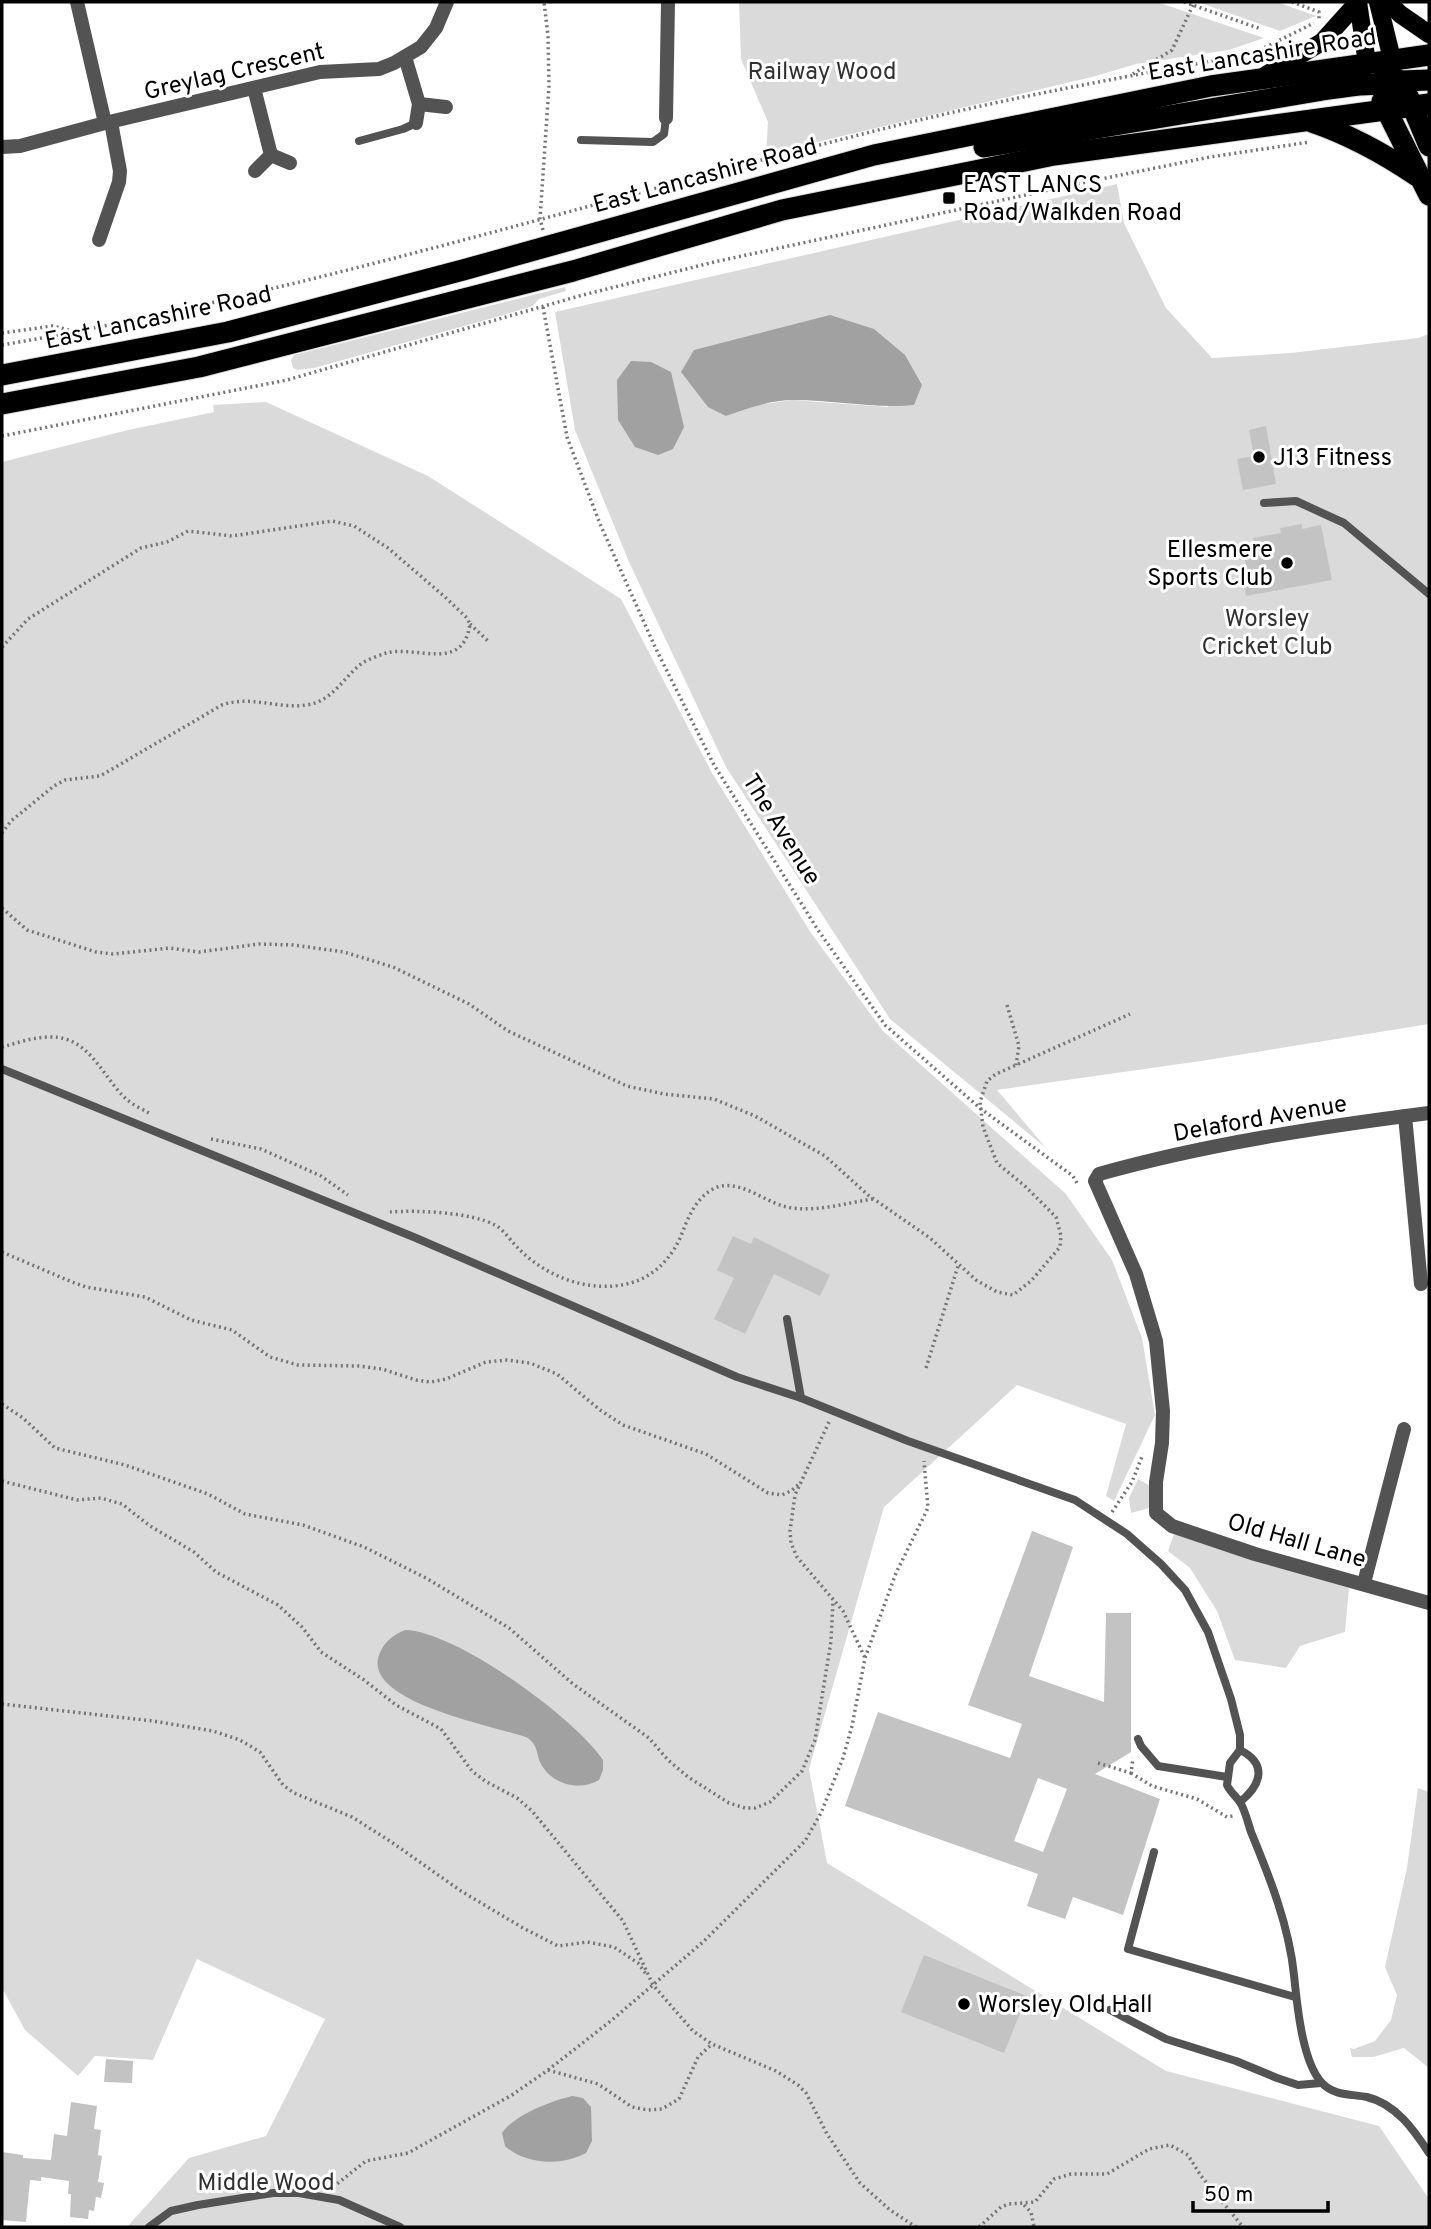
<svg xmlns="http://www.w3.org/2000/svg" width="1431" height="2229" viewBox="0 0 1431 2229" font-family="Overpass,sans-serif">
<rect width="100%" height="100%" fill="#fff"/>
<g fill="#dadada" fill-rule="evenodd">
<polygon points="739,2 1157,2 1264,38 1229,50 1136,64 1096,76 766,154 768,122 741,59"/>
<polygon points="1198,2 1277,2 1316,16 1280,31"/>
<path d="M1117 184 1124 223 1166 308 1212 358 1291 353 1418 338 1429 334V1024L1201 1061 997 1090 1046 1148 890 1019 726 767 629 562 575 430 555 312ZM874 329 888 407 793 400 756 405 726 416Z"/>
<polygon points="565,287 566,291 539,299 533,306 500,316 314,368 298,370 293,368 291,360 294,355"/>
<polygon points="266,402 428,476 621,599 712,773 811,933 883,1031 1066,1194 1112,1260 1142,1338 1155,1415 1114,1501 1106,1496 1126,1424 1017,1385 884,1507 809,1769 827,1863 1166,2071 1379,2126 1429,2199 1429,2227 127,2227 189,2158 266,2136 325,2019 197,1959 153,2060 95,2056 78,2076 25,2030 2,1988 2,462 128,430 214,412 213,405"/>
<polygon points="1138,1479 1149,1485 1149,1508 1131,1513 1129,1498"/>
<polygon points="1174,1534 1349,1588 1345,1632 1300,1646 1286,1668 1235,1660 1217,1611 1190,1568 1168,1551"/>
<polygon points="1418,1788 1429,1792 1429,2068 1404,2048 1373,2057 1352,2057 1350,2048 1354,2049 1375,2041 1391,2020 1397,1995 1385,1967 1407,1868"/>
</g>
<g fill="#a1a1a1">
<path d="M830 315 874 329 905 355 922 385 914 405C874 409 835 400 794 400 771 400 748 408 726 416L708 407 681 372 694 350Z"/>
<polygon points="631,361 651,362 671,372 684,427 673,449 658,455 635,447 618,420 617,380"/>
<path d="M405 1630C456 1631 575 1718 603 1760V1770L599 1780C579 1792 550 1784 540 1762 536 1752 538 1746 528 1738 498 1726 362 1703 379 1655 383 1643 394 1634 405 1630Z"/>
<path d="M573 2096 583 2098 591 2107 592 2141 586 2153C562 2166 525 2165 505 2146L502 2133C514 2115 553 2100 573 2096Z"/>
</g>
<g fill="#c3c3c3" fill-rule="evenodd">
<polygon points="1266,426 1276,484 1243,490 1237,459 1254,456 1249,430"/>
<polygon points="1302,524 1302,529 1321,525 1332,580 1246,596 1241,570 1247,569 1244,557 1256,555 1253,538 1281,533 1280,528"/>
<polygon points="733,1236 751,1244 754,1237 830,1275 820,1296 774,1274 745,1334 714,1319 734,1278 717,1270"/>
<path d="M1032 1531 1073 1547 1029 1676 1104 1702 1106 1613H1131V1752L1095 1774 1160 1799 1123 1915 1073 1897 1065 1919 1027 1906 1038 1874 845 1806 878 1712 1010 1758 1022 1724 968 1705ZM1038 1778 1067 1789 1043 1852 1014 1841Z"/>
<polygon points="924,1955 1027,1996 1004,2053 901,2012"/>
<polygon points="106,2059 133,2061 132,2083 104,2082"/>
<polygon points="71,2102 97,2106 94,2129 101,2130 98,2155 102,2156 98,2182 104,2183 101,2198 96,2197 94,2211 89,2210 88,2219 70,2217 71,2194 68,2194 69,2181 41,2177 41,2181 30,2180 26,2222 2,2220 2,2152 23,2155 23,2158 51,2160 54,2134 67,2136"/>
</g>
<g fill="none" stroke-linecap="round" stroke-linejoin="round">
<g stroke="#dbdbdb" stroke-width="19">
<g id="primary">
<polyline points="1358,2 1367,63"/>
<polyline points="1378,2 1392,59"/>
<polyline points="1388,2 1400,14 1429,34"/>
<polyline points="1266,75 1322,42 1358,2"/>
</g>
</g>
<g stroke="#dbdbdb" stroke-width="23">
<g id="highway">
<polyline points="1384,74 1401,81 1429,80"/>
<polyline points="1408,96 1429,146"/>
<polyline points="1382,101 1429,195"/>
<path d="M1312 122C1350 135 1383 153 1417 176"/>
<path d="M984 147 1329 89C1365 85 1389 75 1413 107"/>
<polyline points="2,375 228,332 463,270 874,155 1211,86 1429,55"/>
<polyline points="2,404 199,367 573,271 782,210 1054,155 1429,104"/>
</g>
</g>
<g stroke="#757575" stroke-width="3.5" stroke-dasharray="2 3.5" stroke-linecap="butt">
<polyline points="1184,2 1261,29"/>
<polyline points="1292,2 1319,12 1319,19"/>
<polyline points="1133,74 1172,50 1193,5"/>
<polyline points="543,230 540,219 549,86 548,36 544,2"/>
<polyline points="543,307 567,437 600,524 656,649 714,765 818,930 885,1025 981,1109 1073,1176 1078,1185"/>
<polyline points="2,333 53,326 76,332"/>
<path d="M2 345C288 296 566 209 847 138 977 104 1109 79 1241 56L1258 51 1314 23"/>
<polyline points="2,436 287,380 579,296 714,262 1091,181 1210,157 1310,142"/>
<polyline points="470,624 488,641"/>
<path d="M2 647 28 619 141 548 167 542 188 531 232 536 332 521 354 526 388 548 445 597 467 618 470 624C463 673 417 645 386 653 378 656 368 659 361 664 343 678 332 702 306 705 277 709 250 695 222 705L100 776 65 780 54 786 11 821 2 833"/>
<polyline points="2,908 27,930 96,952 113,954 170,948 199,952 259,944 293,945 344,952 393,967 469,1004 508,1031 627,1086 664,1094 714,1099 755,1116 825,1156 868,1195 930,1238 976,1280 997,1292 1013,1295 1031,1281 1060,1247 1061,1236 1056,1217 1026,1187 997,1163 983,1127 980,1102 987,1081 996,1074 1130,1014"/>
<polyline points="1007,1005 1019,1046 1016,1065"/>
<path d="M2 1047C17 1043 33 1037 50 1037 89 1036 102 1076 126 1099 133 1105 142 1109 149 1113"/>
<polyline points="211,1139 261,1149 321,1176 348,1195"/>
<path d="M390 1212C417 1210 470 1212 495 1225 504 1230 510 1240 517 1247 538 1269 567 1284 597 1286 636 1289 665 1272 681 1236 688 1218 695 1199 713 1189 736 1177 762 1200 783 1206 812 1214 845 1203 873 1199"/>
<polyline points="2,1252 72,1282 86,1287 145,1297 191,1320 232,1330 270,1357 298,1365 359,1366 382,1369 416,1380 431,1382 446,1379 486,1362 507,1360 530,1363 557,1374 600,1410 623,1425 706,1454 768,1493 782,1495 791,1491 799,1484"/>
<polyline points="926,1368 959,1263"/>
<polyline points="2,1404 23,1418 55,1448 125,1465 208,1494 245,1514 303,1525 364,1547 426,1578 509,1628 573,1684 649,1738 668,1760 688,1777 729,1803 745,1808 755,1808 770,1802 802,1771 815,1740 831,1641 833,1601"/>
<polyline points="829,1422 795,1495 790,1531 791,1543 797,1557 843,1611 865,1658"/>
<polyline points="2,1481 77,1500 101,1498 122,1504 150,1526 194,1552 216,1572 278,1605 302,1627 321,1652 364,1680 396,1705 441,1729 472,1771 485,1781 517,1798 532,1811 623,1921 653,1985 693,2031 712,2044 776,2071 798,2085 806,2093 827,2134 860,2183 890,2210 916,2227"/>
<polyline points="1112,1512 1132,1482 1143,1454"/>
<polyline points="2,1704 153,1721 213,1731 240,1740 260,1752 283,1785 294,1793 352,1817 390,1841 461,1891 523,1928 558,1946 587,1942 614,1947 638,1963 646,1974"/>
<polyline points="1098,1763 1131,1773 1133,1758"/>
<polyline points="1131,1773 1152,1786 1197,1799 1227,1817 1233,1816"/>
<polyline points="548,2070 598,2084 632,2107 648,2110 662,2109 679,2099 698,2057 711,2045"/>
<polyline points="333,2187 366,2161 408,2153 512,2095 548,2070 612,2020 703,1942 805,1841 821,1813 843,1758 852,1726 865,1658 896,1573 928,1508 924,1461"/>
<polyline points="1024,2205 1031,2212 1034,2227"/>
<polyline points="979,2227 1001,2207 1009,2204 1035,2202 1054,2179 1071,2174 1107,2174 1149,2149 1170,2145 1188,2155 1201,2176 1243,2227"/>
</g>
<g stroke="#535353" stroke-width="8">
<polyline points="581,140 653,142 664,134 666,118"/>
<polyline points="359,141 403,129 416,123"/>
<polyline points="1264,503 1296,501 1344,523 1429,594"/>
<polyline points="2,1069 416,1238 737,1377 801,1398"/>
<path d="M787 1319 801 1398 908 1441 1075 1500 1127 1534 1161 1564 1185 1590 1208 1632 1231 1699 1240 1735V1750L1230 1763 1227 1785C1230 1792 1236 1796 1240 1802 1245 1810 1248 1823 1251 1832 1270 1878 1289 1926 1294 1975 1297 2004 1302 2062 1322 2083 1334 2096 1352 2094 1367 2097 1396 2104 1414 2130 1429 2153"/>
<polyline points="1138,1739 1141,1746 1158,1766 1227,1777"/>
<path d="M1240 1750C1268 1764 1261 1785 1240 1802"/>
<polyline points="1154,1852 1128,1949 1295,1997"/>
<polyline points="1110,2010 1166,2039 1236,2061 1277,2078 1298,2085 1321,2083"/>
<polyline points="149,2227 171,2211 198,2205 273,2193 299,2193 339,2200 400,2227"/>
</g>
<g stroke="#535353" stroke-width="14">
<polyline points="77,2 105,123"/>
<polyline points="405,57 419,104 416,123"/>
<polyline points="254,88 271,155 255,171"/>
<polyline points="419,104 446,107"/>
<polyline points="666,118 668,2"/>
<polyline points="2,147 20,146 105,123 320,72 379,69 394,63 421,47 436,28 447,2"/>
<polyline points="271,155 290,163"/>
<polyline points="99,240 119,182 120,171 111,122"/>
<path d="M1429 1113C1319 1127 1206 1144 1099 1174L1095 1181 1136 1274 1156 1341 1163 1411 1162 1443 1156 1482V1513L1172 1526 1255 1554 1429 1603"/>
<polyline points="1405,1116 1421,1284"/>
<polyline points="1364,1583 1404,1429"/>
</g>
<use href="#primary" stroke="#000" stroke-width="18"/>
<use href="#highway" stroke="#000" stroke-width="21"/>
</g>
<g fill="#000" stroke="#fff" stroke-width="2.5">
<rect x="942" y="191" width="14" height="14" rx="3.5"/>
<circle cx="1259" cy="457" r="7"/>
<circle cx="1287" cy="563" r="7"/>
<circle cx="964" cy="2004" r="7"/>
</g>
<g text-anchor="middle" stroke-width="6" stroke-linejoin="round" paint-order="stroke">
<g font-size="24" fill="#000" stroke="#fff">
<text transform="translate(1262 54) rotate(-9)" y="8">East Lancashire Road</text>
<text transform="translate(234 71) rotate(-13)" y="8">Greylag Crescent</text>
<text transform="translate(705 175) rotate(-15)" y="8">East Lancashire Road</text>
<text transform="translate(158 317) rotate(-12)" y="8">East Lancashire Road</text>
<text transform="translate(782 829) rotate(58)" y="8">The Avenue</text>
<text transform="translate(1260 1118) rotate(-10)" y="8">Delaford Avenue</text>
<text transform="translate(1297 1540) rotate(16)" y="8">Old Hall Lane</text>
</g>
<g font-size="24" fill="#313131" stroke="#fff">
<text x="822" y="79">Railway Wood</text>
<text x="1267" y="626">Worsley<tspan x="1267" dy="28">Cricket Club</tspan></text>
<text x="266" y="2190">Middle Wood</text>
</g>
<g font-size="24" fill="#000" stroke="#fff" text-anchor="start">
<text x="963" y="192">EAST LANCS<tspan x="963" dy="28">Road/Walkden Road</tspan></text>
<text x="1273" y="465">J13 Fitness</text>
<text x="1273" y="557" text-anchor="end">Ellesmere<tspan x="1273" dy="28">Sports Club</tspan></text>
<text x="978" y="2012">Worsley Old Hall</text>
</g>
</g>
<rect width="1431" height="2229" fill="none" stroke="#000000" stroke-width="7"/>
<path d="M1193 2201v10h135v-10" fill="none" stroke="#000000" stroke-width="3.5"/>
<text x="1204" y="2201" font-size="21" fill="#000000" stroke="#ffffff" stroke-width="5" paint-order="stroke">50 m</text>
</svg>
